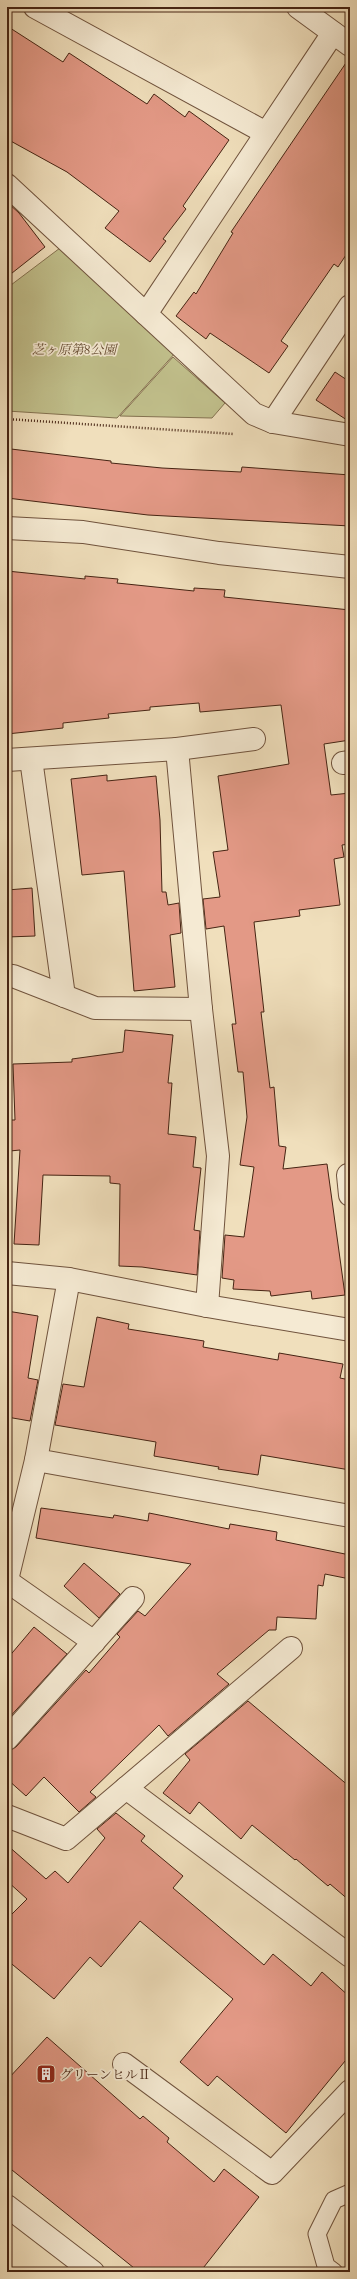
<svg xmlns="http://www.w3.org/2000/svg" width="357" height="2279" viewBox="0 0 357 2279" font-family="'IM FELL French Canon','Noto Serif JP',serif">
<rect width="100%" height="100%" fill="#f0dfbc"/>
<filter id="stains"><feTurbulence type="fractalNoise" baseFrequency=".005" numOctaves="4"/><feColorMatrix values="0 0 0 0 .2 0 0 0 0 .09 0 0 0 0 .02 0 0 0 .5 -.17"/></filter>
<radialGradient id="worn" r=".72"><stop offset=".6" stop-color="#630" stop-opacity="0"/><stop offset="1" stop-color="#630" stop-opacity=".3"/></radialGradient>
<g fill="#c1c08c" stroke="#847250">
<polygon points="60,248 176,352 117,418 7,411 7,288"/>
<polygon points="173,357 225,403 212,418 120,416"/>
</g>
<g fill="#e39986" stroke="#462413">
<polygon points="7,26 63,62 69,53 147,104 154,94 185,117 189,111 229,140 183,206 186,209 163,239 166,241 150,262 105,228 119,211 67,172 7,139"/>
<polygon points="350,57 350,249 338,267 334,264 281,341 288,346 269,373 210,333 206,339 176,316 194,292 196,294 233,233 231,232"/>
<polygon points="7,202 19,213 45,247 7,277"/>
<polygon points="335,372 350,382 350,422 316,400"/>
<polygon points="11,449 111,461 111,463 162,468 241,472 242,467 350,475 350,526 148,515 7,498"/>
<polygon points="7,571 85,579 85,576 118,579 117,583 194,591 194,588 225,590 224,597 350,610 350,740 324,744 331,795 350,793 350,844 342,845 344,857 334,859 340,905 299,910 300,916 254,922 264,1012 261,1012 270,1088 274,1087 279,1146 286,1147 283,1169 327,1164 345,1295 312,1299 311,1291 271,1296 270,1291 233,1289 234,1280 222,1278 225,1235 244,1237 254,1167 240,1165 247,1117 243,1072 238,1072 232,1024 236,1024 224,926 206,929 203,899 220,897 213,852 228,850 218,776 289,764 281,705 200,712 199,703 150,707 150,710 108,714 109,718 63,723 63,728 7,734"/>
<polygon points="107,775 107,781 156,776 160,820 162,892 166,892 168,905 179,903 181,933 170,935 175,987 134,991 124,871 82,875 71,779"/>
<polygon points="32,888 35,936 7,937 7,890"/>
<polygon points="125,1030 173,1035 168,1083 172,1083 168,1134 196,1137 193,1167 201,1168 194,1230 200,1231 197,1275 142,1267 119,1266 120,1184 110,1183 110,1176 43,1175 39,1245 14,1244 20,1150 10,1151 9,1120 15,1120 13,1064 72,1062 72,1059 123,1052"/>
<polygon points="7,1311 38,1316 28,1378 38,1380 30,1421 7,1417"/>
<polygon points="97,1317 129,1324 128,1329 204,1341 203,1347 278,1360 279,1353 343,1364 340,1378 350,1380 350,1470 261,1455 258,1475 218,1469 219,1467 154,1456 156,1442 55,1425 63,1384 84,1387"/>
<polygon points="41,1508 113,1518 114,1515 148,1521 149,1513 229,1529 230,1524 277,1532 276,1540 350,1555 350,1579 325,1574 323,1586 318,1585 316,1619 277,1617 276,1630 269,1630 217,1674 229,1684 168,1736 159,1725 90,1792 96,1797 79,1812 44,1777 26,1796 7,1779 7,1751 16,1747 86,1670 89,1673 120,1637 117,1634 138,1611 145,1616 191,1564 36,1538"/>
<polygon points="84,1563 120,1594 99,1618 64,1586"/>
<polygon points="34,1627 67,1654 7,1720 7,1659"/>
<polygon points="248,1701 350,1787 350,1901 330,1884 328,1886 296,1859 295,1860 252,1825 241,1839 199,1802 190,1814 163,1793 190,1760 185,1754"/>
<polygon points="116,1813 145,1836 141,1841 183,1876 173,1888 264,1965 273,1954 311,1986 322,1972 350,1997 350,2055 286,2133 217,2076 208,2086 180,2062 233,1999 140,1921 101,1967 90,1957 54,1999 7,1960 7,1919 27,1899 7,1881 7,1845 46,1879 55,1871 68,1883 105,1838 97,1829"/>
<polygon points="47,2037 140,2119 143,2116 169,2138 167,2142 214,2182 224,2169 259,2197 200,2272 139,2272 7,2166 7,2080"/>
</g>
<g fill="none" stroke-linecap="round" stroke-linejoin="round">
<g stroke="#70533d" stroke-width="19">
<polyline id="service" points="334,2272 326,2266 317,2234 334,2200 350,2193"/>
</g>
<g stroke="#70533d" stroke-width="24">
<g id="minor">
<polyline points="35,7 266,133"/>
<polyline points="298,7 350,45"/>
<polyline points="333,33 146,314 254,414 273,422 350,435"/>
<polyline points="7,185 146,314"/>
<polyline points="273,422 350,306"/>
<polyline points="7,528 83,532 219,553 350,567"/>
<polyline points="177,749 254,739"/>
<polyline points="31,759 64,996"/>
<polyline points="7,760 177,749 201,1009 218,1156 207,1306"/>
<polyline points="343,763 350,762"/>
<polyline points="7,975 13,976 95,1008 201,1009"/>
<polyline points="348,1175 350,1195"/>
<polyline points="69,1279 36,1460 350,1516"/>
<polyline points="7,1580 36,1460"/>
<polyline points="7,1581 94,1642"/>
<polyline points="7,1739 133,1598"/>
<polyline points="126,1788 350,1956"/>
<polyline points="7,1816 66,1839 291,1648"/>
<polyline points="124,2064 272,2173 350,2091"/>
<polyline points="7,2206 93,2272"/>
</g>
</g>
<g stroke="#70533d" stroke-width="24">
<polyline id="tertiary" points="7,1273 69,1279 207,1306 350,1330"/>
</g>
<polyline stroke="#462413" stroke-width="2.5" stroke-dasharray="1 2" stroke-linecap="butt" points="7,419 234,434"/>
<use href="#service" stroke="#f5ead3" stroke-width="17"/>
<use href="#minor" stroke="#f5ead3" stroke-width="22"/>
<use href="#tertiary" stroke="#f5ead3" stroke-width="22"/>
</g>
<defs>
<g id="building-square" transform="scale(1)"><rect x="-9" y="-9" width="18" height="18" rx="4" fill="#8f2418" stroke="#f5ead3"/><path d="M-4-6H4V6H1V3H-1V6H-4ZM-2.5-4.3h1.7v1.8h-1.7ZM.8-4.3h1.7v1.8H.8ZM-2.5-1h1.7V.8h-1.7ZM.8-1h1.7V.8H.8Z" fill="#fff"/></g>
</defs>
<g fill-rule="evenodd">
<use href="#building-square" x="46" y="2074"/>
</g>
<g text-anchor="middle" stroke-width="3.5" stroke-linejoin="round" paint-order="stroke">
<g font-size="13" font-style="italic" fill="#654b31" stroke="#f5ead3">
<text x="74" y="354">芝ヶ原第8公園</text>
</g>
<g font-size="13" fill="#462413" stroke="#f5ead3" text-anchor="start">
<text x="60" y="2079">グリーンヒルⅡ</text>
</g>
</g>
<rect width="357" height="2279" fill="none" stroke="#f0dfbc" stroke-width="24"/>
<rect x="8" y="8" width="341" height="2263" fill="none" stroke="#462413" stroke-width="2"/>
<rect x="12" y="12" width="333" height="2255" fill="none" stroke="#462413"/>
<rect width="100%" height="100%" filter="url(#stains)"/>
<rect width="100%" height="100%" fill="url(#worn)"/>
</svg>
